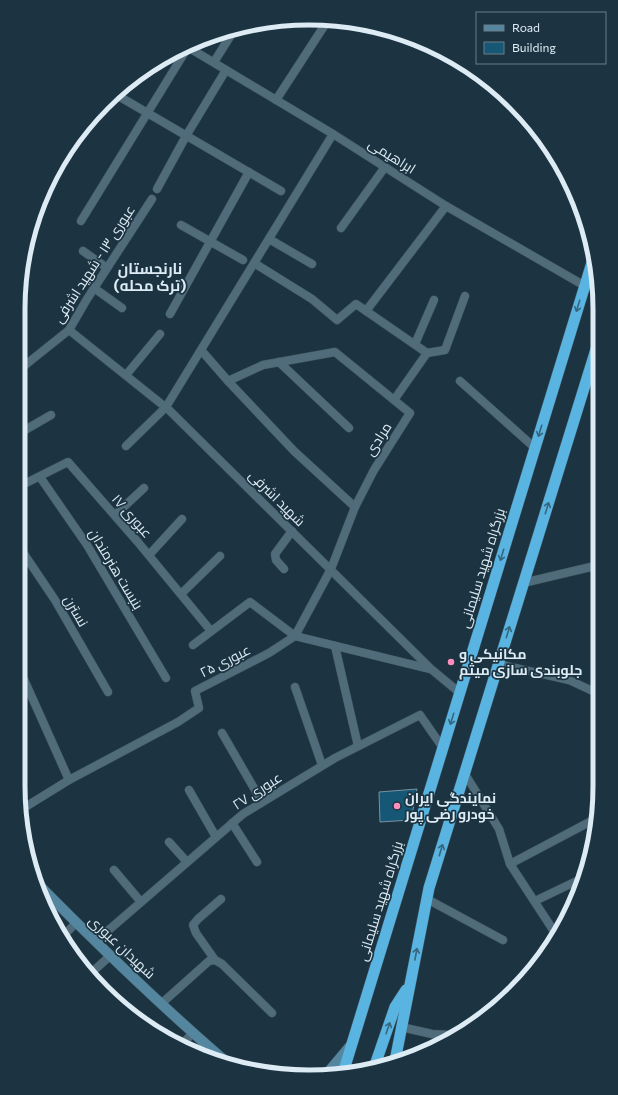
<svg xmlns="http://www.w3.org/2000/svg" width="618" height="1095" viewBox="0 0 618 1095" font-family="Commissioner,Cairo,sans-serif">
<rect width="100%" height="100%" fill="#1c3441"/>
<polygon fill="#165775" stroke="#7893a2" points="417,789 411,820 380,822 379,792"/>
<g fill="none" stroke-linecap="round" stroke-linejoin="round">
<g stroke="#3c525d" stroke-width="9">
<g id="minor">
<polyline points="186,46 333,134 446,206 585,286"/>
<polyline points="214,62 236,27"/>
<polyline points="115,94 281,191"/>
<polyline points="276,100 328,20"/>
<polyline points="51,182 85,124"/>
<polyline points="157,189 186,136 226,70"/>
<polyline points="81,221 188,47"/>
<polyline points="32,224 38,216"/>
<polyline points="181,225 243,260"/>
<polyline points="341,228 385,167"/>
<polyline points="269,239 312,264"/>
<polyline points="83,251 107,268"/>
<polyline points="254,263 312,299 337,320 356,304 427,353 445,350 465,296"/>
<polyline points="94,288 122,308"/>
<polyline points="366,311 446,206"/>
<polyline points="170,314 249,172"/>
<polyline points="69,330 169,410 431,669 460,693"/>
<polyline points="415,344 434,300"/>
<polyline points="201,350 228,381 294,451 355,507"/>
<polyline points="19,356 25,365"/>
<polyline points="279,362 349,428"/>
<polyline points="19,370 69,330 87,299 152,199"/>
<polyline points="126,375 160,334"/>
<polyline points="460,381 535,448"/>
<polyline points="394,400 427,353"/>
<polyline points="18,434 51,415"/>
<polyline points="126,446 166,407 333,134"/>
<polyline points="40,477 87,545 166,678"/>
<polyline points="18,487 68,462 137,541 211,631"/>
<polyline points="115,515 144,488"/>
<polyline points="18,545 55,600 108,692"/>
<polyline points="149,555 182,519"/>
<polyline points="284,569 276,560 275,554 292,531"/>
<polyline points="523,583 599,565"/>
<polyline points="181,594 220,556"/>
<polyline points="193,645 250,602 295,636 331,569 355,507 374,470 410,413 335,352 263,365 228,381"/>
<polyline points="335,646 358,746"/>
<polyline points="498,664 569,680 599,694"/>
<polyline points="18,666 69,780"/>
<polyline points="295,687 322,765"/>
<polyline points="222,733 262,802"/>
<polyline points="465,774 499,829 510,864 557,936"/>
<polyline points="189,790 216,837"/>
<polyline points="22,809 69,780 178,722 199,708 195,691 269,653 295,636 430,669"/>
<polyline points="232,823 257,862"/>
<polyline points="169,842 187,862"/>
<polyline points="510,864 597,818"/>
<polyline points="114,870 141,902"/>
<polyline points="427,899 503,940"/>
<polyline points="535,901 585,877"/>
<polyline points="63,936 76,923"/>
<polyline points="96,941 243,814 335,758 420,715 443,748"/>
<polyline points="215,960 196,933 193,925 198,919 221,899"/>
<polyline points="90,974 111,955"/>
<polyline points="162,1003 209,961 215,960 222,964 272,1013"/>
<polyline points="401,1027 432,1034 452,1035"/>
<polyline points="182,1044 193,1033"/>
</g>
</g>
<g stroke="#3c525d" stroke-width="11">
<g id="secondary">
<path d="M33 879C97 944 162 1007 231 1066"/>
<polyline points="327,1076 330,1070 351,1045"/>
</g>
</g>
<g stroke="#3c525d" stroke-width="12">
<g id="trunk">
<polyline points="395,1061 429,888 598,343"/>
<polyline points="375,1065 395,1007 406,990"/>
<polyline points="343,1073 594,256"/>
</g>
</g>
<use href="#minor" stroke="#506b79" stroke-width="8"/>
<use href="#secondary" stroke="#5486a0" stroke-width="10"/>
<use href="#trunk" stroke="#5ab4e1" stroke-width="11"/>
</g>
<defs><path id="oneway-shaft" d="M-6 0H5M1.5-3L5.5 0L1.5 3" fill="none" stroke-width="1.6" stroke-linecap="round" stroke-linejoin="round"/></defs>
<g stroke="#356781">
<use href="#oneway-shaft" transform="translate(578 306) rotate(107)"/>
<use href="#oneway-shaft" transform="translate(540 431) rotate(107)"/>
<use href="#oneway-shaft" transform="translate(547 508) rotate(-73)"/>
<use href="#oneway-shaft" transform="translate(502 555) rotate(107)"/>
<use href="#oneway-shaft" transform="translate(508 632) rotate(-73)"/>
<use href="#oneway-shaft" transform="translate(452 719) rotate(107)"/>
<use href="#oneway-shaft" transform="translate(441 850) rotate(-73)"/>
<use href="#oneway-shaft" transform="translate(416 954) rotate(-79)"/>
<use href="#oneway-shaft" transform="translate(388 1028) rotate(-71)"/>
</g>
<g fill="#fe8ebc" stroke="#1c3441" stroke-width="1.5">
<circle cx="451" cy="662" r="4"/>
<circle cx="397" cy="806" r="4"/>
</g>
<g text-anchor="middle" stroke-width="3.5" stroke-linejoin="round" paint-order="stroke">
<g font-size="14" fill="#ddebf4" stroke="#1c3441">
<text transform="translate(392 156) rotate(32)" y="5">ابراهیمی</text>
<text transform="translate(94 264) rotate(-57)" y="5">عبوری ۱۳ - شهید اشرفی</text>
<text transform="translate(378 439) rotate(-57)" y="5">مرادی</text>
<text transform="translate(277 498) rotate(45)" y="5">شهید اشرفی</text>
<text transform="translate(132 516) rotate(49)" y="5">عبوری ۱۷</text>
<text transform="translate(482 568) rotate(-73)" y="5">بزرگراه شهید سلیمانی</text>
<text transform="translate(116 569) rotate(59)" y="5">بنبست هنرمندان</text>
<text transform="translate(76 611) rotate(60)" y="5">نسترن</text>
<text transform="translate(225 661) rotate(-27)" y="5">عبوری ۲۵</text>
<text transform="translate(257 791) rotate(-33)" y="5">عبوری ۲۷</text>
<text transform="translate(380 901) rotate(-73)" y="5">بزرگراه شهید سلیمانی</text>
<text transform="translate(122 947) rotate(43)" y="5">شهیدان عبوری</text>
</g>
<g font-size="14" font-weight="bold" fill="#ddebf4" stroke="#1c3441" text-anchor="start">
<text x="459" y="659">مکانیکی و<tspan x="459" dy="16">جلوبندی سازی میثم</tspan></text>
<text x="405" y="803">نمایندگی ایران<tspan x="405" dy="16">خودرو رضی پور</tspan></text>
</g>
<g font-size="15" font-weight="bold" fill="#ddebf4" stroke="#1c3441">
<text x="150" y="274">نارنجستان<tspan x="150" dy="17">(ترک محله)</tspan></text>
</g>
</g>
<path d="M0 0H618V1095H0ZM309 25H309A284 284 0 0 1 593 309V786A284 284 0 0 1 309 1070H309A284 284 0 0 1 25 786V309A284 284 0 0 1 309 25Z" fill="#1c3441" fill-rule="evenodd"/>
<path fill="none" stroke="#ddebf4" stroke-width="5" d="M309 25H309A284 284 0 0 1 593 309V786A284 284 0 0 1 309 1070H309A284 284 0 0 1 25 786V309A284 284 0 0 1 309 25Z"/>
<rect x="476" y="12" width="130" height="52" fill="#1c3441" stroke="#697d89"/>
<rect x="484" y="25" width="20" height="6" fill="#5486a0" stroke="#697d89"/>
<text x="512" y="32" font-size="12" fill="#ddebf4">Road</text>
<rect x="484" y="42" width="20" height="12" fill="#165775" stroke="#697d89"/>
<text x="512" y="52" font-size="12" fill="#ddebf4">Building</text>
</svg>
